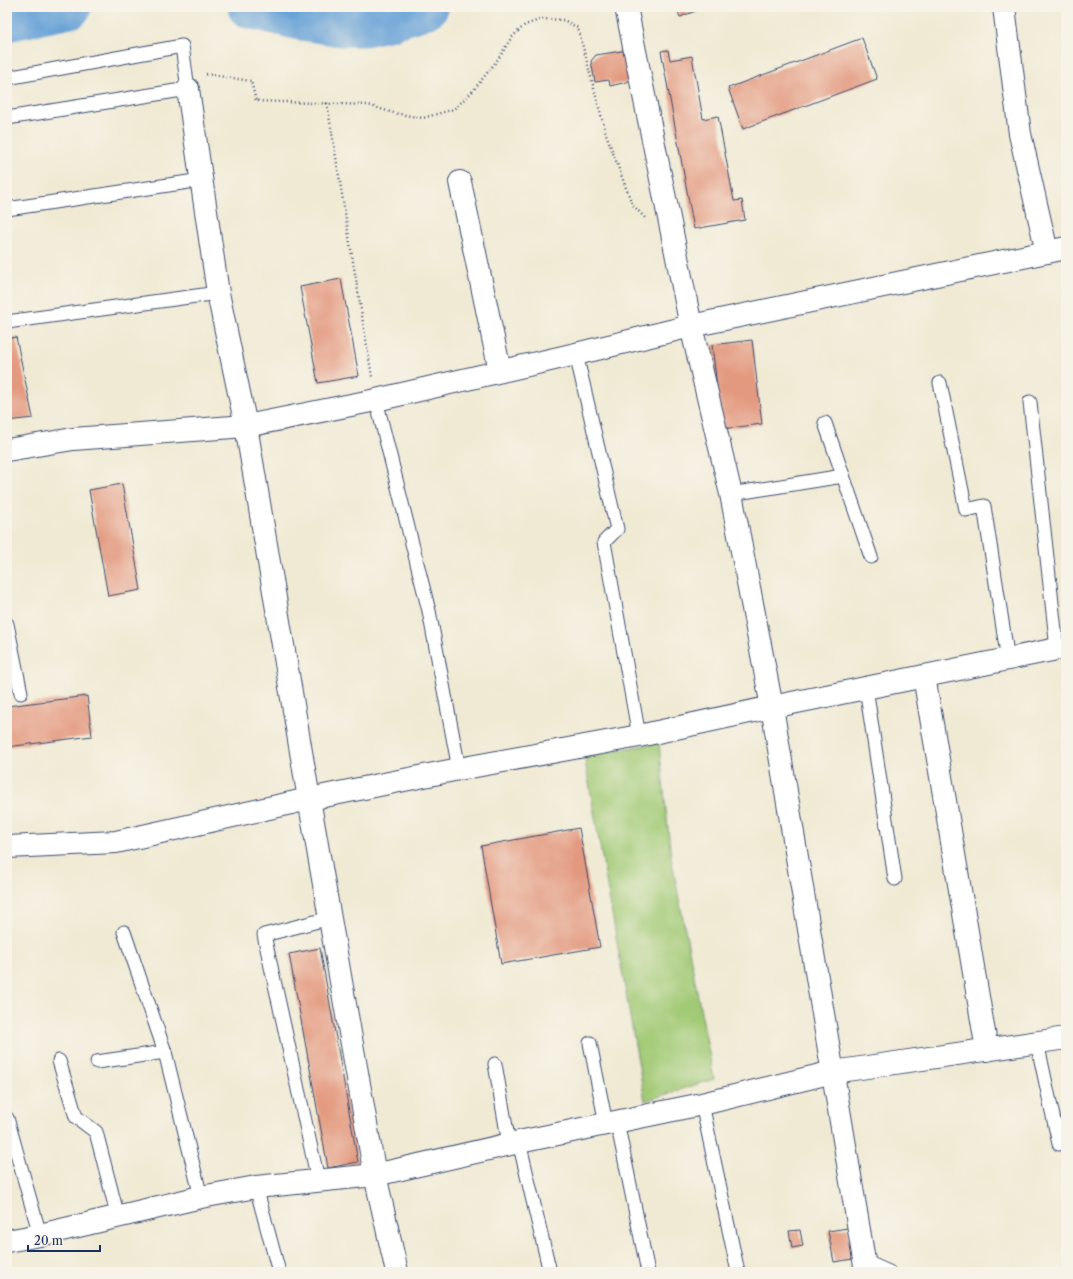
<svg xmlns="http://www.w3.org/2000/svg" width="1073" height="1279" viewBox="0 0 1073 1279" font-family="'Libre Caslon Text',serif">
<rect width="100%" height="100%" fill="#f7f3e8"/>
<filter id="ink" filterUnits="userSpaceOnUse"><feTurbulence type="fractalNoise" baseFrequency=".025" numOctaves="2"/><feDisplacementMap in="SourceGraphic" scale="8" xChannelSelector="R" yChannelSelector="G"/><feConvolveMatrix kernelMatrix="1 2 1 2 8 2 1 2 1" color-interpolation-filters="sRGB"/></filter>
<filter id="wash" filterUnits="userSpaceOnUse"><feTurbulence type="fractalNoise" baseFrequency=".012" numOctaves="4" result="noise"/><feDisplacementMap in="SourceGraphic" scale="16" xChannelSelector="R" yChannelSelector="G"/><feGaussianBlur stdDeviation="0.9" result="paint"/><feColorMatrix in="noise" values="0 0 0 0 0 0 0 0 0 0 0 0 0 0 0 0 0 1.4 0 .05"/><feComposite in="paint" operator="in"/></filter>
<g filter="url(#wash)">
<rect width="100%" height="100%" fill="#f0ead4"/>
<polygon fill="#a2ca76" stroke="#5e7c6a" points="659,743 671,857 714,1079 645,1101 584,755"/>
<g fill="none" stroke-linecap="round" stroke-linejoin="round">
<g stroke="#68a2d7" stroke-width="43">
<polyline points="249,7 301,19 342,25 364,25 387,20 427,7"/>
<polyline points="7,20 70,7"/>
</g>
</g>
<g id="blocks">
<g fill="#e3997f">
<polygon points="676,7 706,7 680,17"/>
<polygon points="862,38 877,79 743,129 728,88"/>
<polygon points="628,50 633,77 627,82 610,86 609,80 595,82 591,61 596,55"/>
<polygon points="668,50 670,60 692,56 703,119 718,116 734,201 742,200 745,220 694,229 661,51"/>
<polygon points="341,279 359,376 318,383 300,287"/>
<polygon points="16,337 33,418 7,421 7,339"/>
<polygon points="752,340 762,424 722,429 712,345"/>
<polygon points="122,484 141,590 108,596 89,490"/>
<polygon points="87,696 92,736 7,747 7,706"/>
<polygon points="579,828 600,947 501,964 481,846"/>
<polygon points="320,948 358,1162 328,1168 289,954"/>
<polygon points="848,1228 853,1259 834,1262 828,1231"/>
<polygon points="800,1230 803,1246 792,1248 789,1231"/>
</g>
</g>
</g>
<g filter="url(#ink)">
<use href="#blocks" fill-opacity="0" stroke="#3b4b70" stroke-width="1"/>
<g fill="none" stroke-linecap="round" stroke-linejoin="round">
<g stroke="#3b4b70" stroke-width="15">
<g id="service">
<polyline points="7,78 182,46 188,89 7,118"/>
<polyline points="7,209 202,180"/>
<polyline points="7,322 218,293"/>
<polyline points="576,354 617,529 604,542 639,736"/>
<polyline points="940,383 966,510 984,506 1008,660"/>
<polyline points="376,400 429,611 459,769"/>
<polyline points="1030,402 1057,649"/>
<polyline points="825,423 871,557"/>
<polyline points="731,494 843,476"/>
<polyline points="7,624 21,693"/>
<polyline points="866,688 895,879"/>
<polyline points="124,932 165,1052 201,1197"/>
<polyline points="1037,1042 1059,1144"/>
<polyline points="590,1043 606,1124"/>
<polyline points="59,1061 76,1117 96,1132 118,1217"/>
<polyline points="97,1062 165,1052"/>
<polyline points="495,1064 509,1144"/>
<polyline points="702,1104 738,1272"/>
<polyline points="7,1118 40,1235"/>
<polyline points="617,1122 648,1272"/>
<polyline points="519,1142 550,1272"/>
<polyline points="318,1180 264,935 330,918"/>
<polyline points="256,1187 279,1272"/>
<polyline points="864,1261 889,1272"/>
</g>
</g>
<g stroke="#3b4b70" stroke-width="24">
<g id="minor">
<polyline points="626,7 691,326 731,494 772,707 866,1272"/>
<polyline points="1004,7 1020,134 1047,252"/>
<polyline points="188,89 218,293 246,426 309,799 375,1175 397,1272"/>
<polyline points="460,182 500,371"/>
<polyline points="7,450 73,439 246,426 376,400 576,354 691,326 1066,248"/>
<polyline points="924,676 987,1050"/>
<polyline points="7,847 116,842 309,799 459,769 639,736 772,707 1057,649"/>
<polyline points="7,1241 40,1235 201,1197 256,1187 375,1175 519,1142 702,1104 833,1072 1066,1038"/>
</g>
</g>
<g stroke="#3b4b70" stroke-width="2.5" stroke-dasharray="1 3" stroke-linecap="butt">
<polyline points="206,74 251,81 256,101 368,105 394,113 423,118 454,109 472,92 499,58 511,38 525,25 542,19 564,20 578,28 606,134 632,204 645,218"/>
<polyline points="327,103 372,377"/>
</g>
<use href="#service" stroke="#fff" stroke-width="13"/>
<use href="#minor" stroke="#fff" stroke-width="22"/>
</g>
</g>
<rect width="1073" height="1279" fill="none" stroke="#f7f3e8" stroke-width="24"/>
<path d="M28 1245v6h72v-6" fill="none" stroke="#1b2f5e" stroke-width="2"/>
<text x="34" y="1245" font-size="12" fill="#1b2f5e" stroke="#f7f3e8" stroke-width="3" paint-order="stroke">20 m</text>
</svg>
